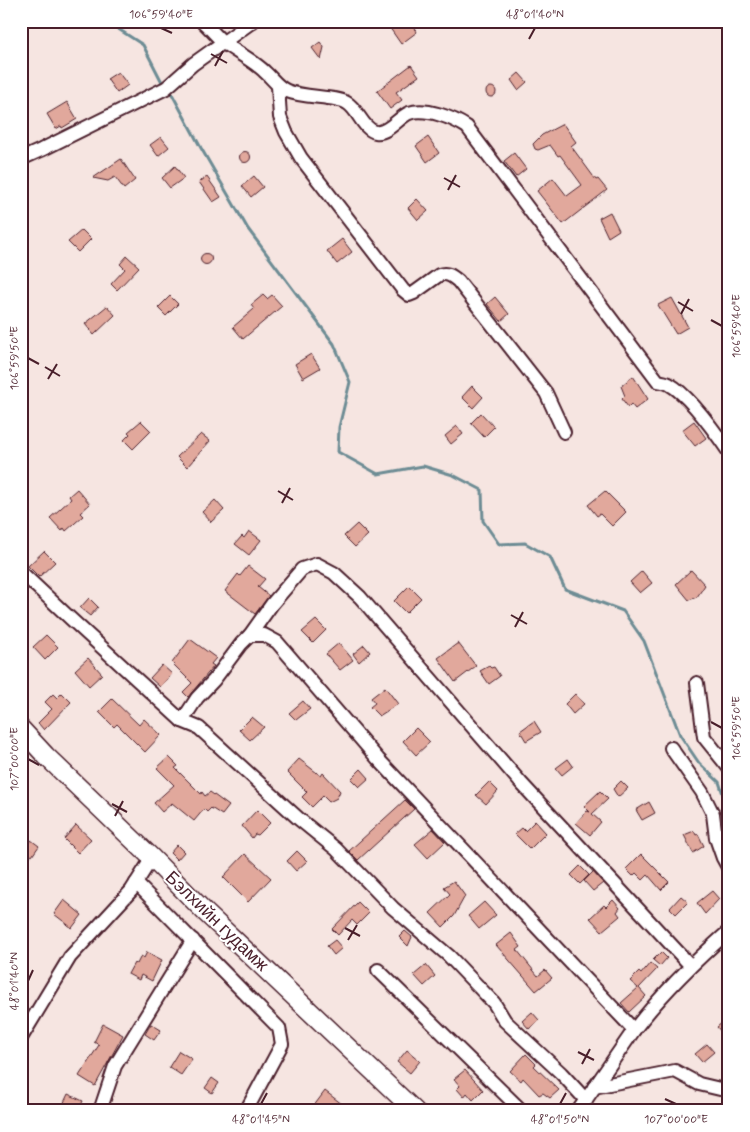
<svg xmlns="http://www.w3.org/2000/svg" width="750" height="1132" viewBox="0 0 750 1132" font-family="Mynerve,sans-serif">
<rect width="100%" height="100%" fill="#f6e5e1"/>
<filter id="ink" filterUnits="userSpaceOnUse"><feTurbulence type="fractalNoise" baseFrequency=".02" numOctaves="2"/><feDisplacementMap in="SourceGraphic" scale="10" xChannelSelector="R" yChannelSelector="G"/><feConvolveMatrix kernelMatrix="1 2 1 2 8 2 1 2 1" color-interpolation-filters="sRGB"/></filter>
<g filter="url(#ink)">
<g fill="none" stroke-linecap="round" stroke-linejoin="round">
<g stroke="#6d8c94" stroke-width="3">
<polyline points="106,21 143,45 164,86"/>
<polyline points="168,91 172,94 201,148 248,229 334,344 350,382 339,427 338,452 378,474 423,466 453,475 482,490 483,521 499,544 525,543 550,557 565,589 623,611 644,641 680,735 699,763 719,782 729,812"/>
</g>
</g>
<g fill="#e1a89c" stroke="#4a1f2b">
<polygon points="385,21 410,21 417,32 401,44"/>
<polygon points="320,42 324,47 321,60 312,48"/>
<polygon points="411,65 419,76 396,92 402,100 390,109 377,91"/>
<polygon points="118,72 128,85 117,93 107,79"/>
<polygon points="519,73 527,82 518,90 511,80"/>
<circle cx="491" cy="92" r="5"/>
<polygon points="67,102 77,119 62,128 61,126 56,129 47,114"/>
<polygon points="563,124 576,142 571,146 596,180 598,179 607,190 563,224 537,191 553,178 567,196 582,185 560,155 558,156 550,145 538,150 535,149 533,144 542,135"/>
<polygon points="161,137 169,147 158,156 150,145"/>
<polygon points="428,137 439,153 427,162 416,146"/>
<circle cx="245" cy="157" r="5.5"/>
<polygon points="514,153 526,169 516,177 504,161"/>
<polygon points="121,159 135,180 124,189 115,177 108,181 93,178"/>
<polygon points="175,166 184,178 170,188 162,178"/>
<polygon points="254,176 263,187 251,197 242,186"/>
<polygon points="207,177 221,197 213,202 199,182"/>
<polygon points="417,199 428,211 418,220 408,208"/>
<polygon points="610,212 619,230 608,237 599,218"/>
<polygon points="82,230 91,239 78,252 68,242"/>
<polygon points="342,239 352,252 337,264 327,251"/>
<circle cx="206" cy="259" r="5.5"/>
<polygon points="127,256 139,267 117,290 111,284 125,269 120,264"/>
<polygon points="263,295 267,299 272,295 282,306 243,339 233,327 254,309 251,305"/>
<polygon points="170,296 178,304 166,316 158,308"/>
<polygon points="495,297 509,314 501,321 487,304"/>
<polygon points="672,298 688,327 676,334 658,305"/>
<polygon points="107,306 115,315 94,335 85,324"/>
<polygon points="311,354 320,368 303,378 295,364"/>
<polygon points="633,376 648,399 635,409 631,404 628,407 622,399 625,396 621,386"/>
<polygon points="472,386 483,397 473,408 462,397"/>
<polygon points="481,413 494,427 484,437 471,423"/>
<polygon points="141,421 151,431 133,449 124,440 130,434 128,432"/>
<polygon points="694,421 706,438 695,446 682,430"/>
<polygon points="457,426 463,434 451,444 445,436"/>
<polygon points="201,434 210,441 187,467 177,457"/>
<polygon points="77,489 90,504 80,513 83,516 66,531 64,528 62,531 50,518 71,499 69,496"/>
<polygon points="605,491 626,512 612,526 600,514 597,516 588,505"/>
<polygon points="215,500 224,510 211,522 202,512"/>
<polygon points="357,524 368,535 355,547 344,536"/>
<polygon points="249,531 261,540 249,555 235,544 242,536 244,538"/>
<polygon points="44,551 55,562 39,577 28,566"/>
<polygon points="248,566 265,579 258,587 269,596 255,614 225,591 238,574 240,576"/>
<polygon points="691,570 705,585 697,597 689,600 676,584"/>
<polygon points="642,571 652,583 640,593 630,582"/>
<polygon points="409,586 421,598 406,613 394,601"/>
<polygon points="89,598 98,607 90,616 80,608"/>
<polygon points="316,620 326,630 313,643 302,632"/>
<polygon points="46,635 58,647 45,660 33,647"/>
<polygon points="190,639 216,658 211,664 214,666 188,697 183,692 192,683 172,663"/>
<polygon points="339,643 353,660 340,670 326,654"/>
<polygon points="458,643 476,666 455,682 438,658"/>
<polygon points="364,645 370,652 359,662 353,654"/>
<polygon points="88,658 102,674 89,686 75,670"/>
<polygon points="162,665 172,674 160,687 150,678"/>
<polygon points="489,666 491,668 494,667 500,676 489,684 480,671"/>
<polygon points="385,687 398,704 379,716 370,707 375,703 371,698"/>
<polygon points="62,693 71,702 44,730 38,723 52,709 45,702 53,694 57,698"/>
<polygon points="575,694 584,704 573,714 565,704"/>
<polygon points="112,699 139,725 144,719 161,735 145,752 117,724 114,727 99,712"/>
<polygon points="303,701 310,709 296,720 289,713"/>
<polygon points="252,717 264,727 250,740 239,730"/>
<polygon points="534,721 541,732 526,741 520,731"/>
<polygon points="416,728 430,742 416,755 403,741"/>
<polygon points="169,757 178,766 175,768 201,794 202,792 205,796 210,792 229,806 222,815 211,808 207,812 204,809 194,821 172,803 162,812 154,803 174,785 157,768"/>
<polygon points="299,759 321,776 323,773 340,791 337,798 329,802 323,796 312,807 302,797 307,792 287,772"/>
<polygon points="568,759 573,766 562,775 556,768"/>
<polygon points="361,769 369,778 359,787 351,779"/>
<polygon points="621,781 628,788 618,797 613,789"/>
<polygon points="489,782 498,791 486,804 476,795"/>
<polygon points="600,791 608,799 592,814 601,822 590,835 576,823 587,811 590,812 584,806"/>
<polygon points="405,800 414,809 358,860 349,851"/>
<polygon points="649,802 655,813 642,820 636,810"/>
<polygon points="257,810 270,823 258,835 255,834 252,838 242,826"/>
<polygon points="535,821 546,833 530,849 515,834 522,828 525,831"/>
<polygon points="76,825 91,839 78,853 64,839"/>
<polygon points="433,829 445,842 428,858 415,844"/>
<polygon points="694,831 696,835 698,834 704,846 693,853 684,835"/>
<polygon points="31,840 39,846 32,856 23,850"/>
<polygon points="177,845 184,852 177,860 170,853"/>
<polygon points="297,851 307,861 296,871 287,861"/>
<polygon points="245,854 271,878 248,902 223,877"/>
<polygon points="641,854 669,882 661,890 648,875 643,880 636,873 633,876 626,869"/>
<polygon points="580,866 589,875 580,884 571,875"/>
<polygon points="593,872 603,883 593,891 584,881"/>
<polygon points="454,881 465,896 454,916 443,927 430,913 450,894 444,887"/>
<polygon points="712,891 719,899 705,914 697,903"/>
<polygon points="681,896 688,902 676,914 670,908"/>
<polygon points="64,900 82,915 72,928 54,914"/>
<polygon points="613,900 620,908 617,912 620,916 602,931 590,918 604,905 606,907"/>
<polygon points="358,902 369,913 357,925 352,920 338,935 332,929"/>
<polygon points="484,902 496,915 479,929 468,916"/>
<polygon points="405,931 412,937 408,946 399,937"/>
<polygon points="511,933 521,947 517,950 538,976 545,970 552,978 536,991 496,945"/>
<polygon points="335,940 342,948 334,955 327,946"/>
<polygon points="147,952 162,960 152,981 141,975 139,980 128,974 134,963 137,964 141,956 144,958"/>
<polygon points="661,952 667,958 660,966 653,960"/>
<polygon points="650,963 657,969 639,988 646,996 629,1012 621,1003 638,988 630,981 639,972 641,974"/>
<polygon points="426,965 435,976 424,986 414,975"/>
<polygon points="532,1012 539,1020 529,1029 522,1021"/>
<polygon points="729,1017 729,1041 717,1027"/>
<polygon points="103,1024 123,1035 95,1086 79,1076 99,1045 94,1042"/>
<polygon points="151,1024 161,1030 154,1040 145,1034"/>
<polygon points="707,1044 714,1052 702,1062 695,1054"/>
<polygon points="407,1050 420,1061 410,1073 397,1062"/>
<polygon points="179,1051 192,1059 181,1075 169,1067"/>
<polygon points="526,1054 536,1064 534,1066 559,1090 550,1098 543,1093 539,1095 523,1078 521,1081 510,1071"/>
<polygon points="465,1070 483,1090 473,1100 467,1093 464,1097 457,1089 460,1086 454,1079"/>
<polygon points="212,1078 219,1083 212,1093 205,1088"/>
<polygon points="325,1091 351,1111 310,1111"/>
<polygon points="68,1094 83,1101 78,1111 60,1111"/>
</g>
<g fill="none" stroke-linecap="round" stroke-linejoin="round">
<g stroke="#4a1f2b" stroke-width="16">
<g id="minor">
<path d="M202 21C210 28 216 36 224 43 237 53 253 60 265 72 273 79 277 87 287 91 304 98 336 96 347 103 358 109 363 130 376 132 388 134 399 117 409 113 426 107 453 118 467 127L658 381C661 382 666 382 669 384 689 395 716 433 729 452"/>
<path d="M278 86 280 117 286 132 301 158 403 290 409 295 414 293 439 275C447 272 452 276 458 281L546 393 564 432"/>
<polyline points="21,159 41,150 166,88 193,64 253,21"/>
<polyline points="21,572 71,619 182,721 199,728 299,819 336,849 393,908 449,956 494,1003 505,1021 561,1073 586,1100"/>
<polyline points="250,635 272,604 302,569 317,564 334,573 360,597 521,783 690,965"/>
<polyline points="697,683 704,737 729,768"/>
<polyline points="182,721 197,698 214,680 241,644 250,635 264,635 277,642 378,759 634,1030 578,1111"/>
<polyline points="671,748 702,792 713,814 716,838 723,858 729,869"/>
<polyline points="136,883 279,1028 282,1044 246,1111"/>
<polyline points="378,970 522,1111"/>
<path d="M634 1030C662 993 695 961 729 931"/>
<polyline points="21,1038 70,957 131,891 152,858"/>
<polyline points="594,1087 675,1071 699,1084 720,1089 729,1086"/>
<polyline points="100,1111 115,1066 193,940"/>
</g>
</g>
<g stroke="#4a1f2b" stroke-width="21">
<polyline id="secondary" points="21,729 46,756 152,858 206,913 415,1111"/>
</g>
<use href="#minor" stroke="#fff" stroke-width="12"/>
<use href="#secondary" stroke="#fff" stroke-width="18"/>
</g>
</g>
<path fill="none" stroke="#4a1f2b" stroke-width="2" d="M161 28 172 33M529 39 535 28M211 54 227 63M215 66 223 51M444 178 460 187M448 190 456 175M678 302 693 311M681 314 689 299M711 320 722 326M28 358 39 364M45 367 60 376M48 379 57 364M278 491 293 500M282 503 290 488M511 615 527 624M515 627 523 612M711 722 722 728M28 759 39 765M112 804 127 812M115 816 123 801M345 928 360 936M348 940 357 925M28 981 33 970M578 1052 594 1060M582 1064 590 1049M665 1099 676 1104M261 1104 267 1093M560 1104 566 1093"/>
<g text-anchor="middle" stroke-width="4" stroke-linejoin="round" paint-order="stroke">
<g font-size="18" fill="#4a1f2b" stroke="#fff">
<text transform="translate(217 921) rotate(44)" y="6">Бэлхийн гудамж</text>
</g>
</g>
<rect width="750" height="1132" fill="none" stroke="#fff" stroke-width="55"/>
<rect x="28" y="28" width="694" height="1076" fill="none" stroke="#4a1f2b" stroke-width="2"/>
<g font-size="12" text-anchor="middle" fill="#4a1f2b">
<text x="161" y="18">106°59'40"E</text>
<text x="535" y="18">48°01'40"N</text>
<text transform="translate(736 326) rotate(-90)" y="4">106°59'40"E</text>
<text transform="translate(14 358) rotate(-90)" y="4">106°59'50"E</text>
<text transform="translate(736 728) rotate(-90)" y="4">106°59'50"E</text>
<text transform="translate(14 759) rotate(-90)" y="4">107°00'00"E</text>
<text transform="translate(14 981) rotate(-90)" y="4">48°01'40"N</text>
<text x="261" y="1123">48°01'45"N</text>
<text x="560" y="1123">48°01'50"N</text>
<text x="676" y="1123">107°00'00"E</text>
</g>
</svg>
